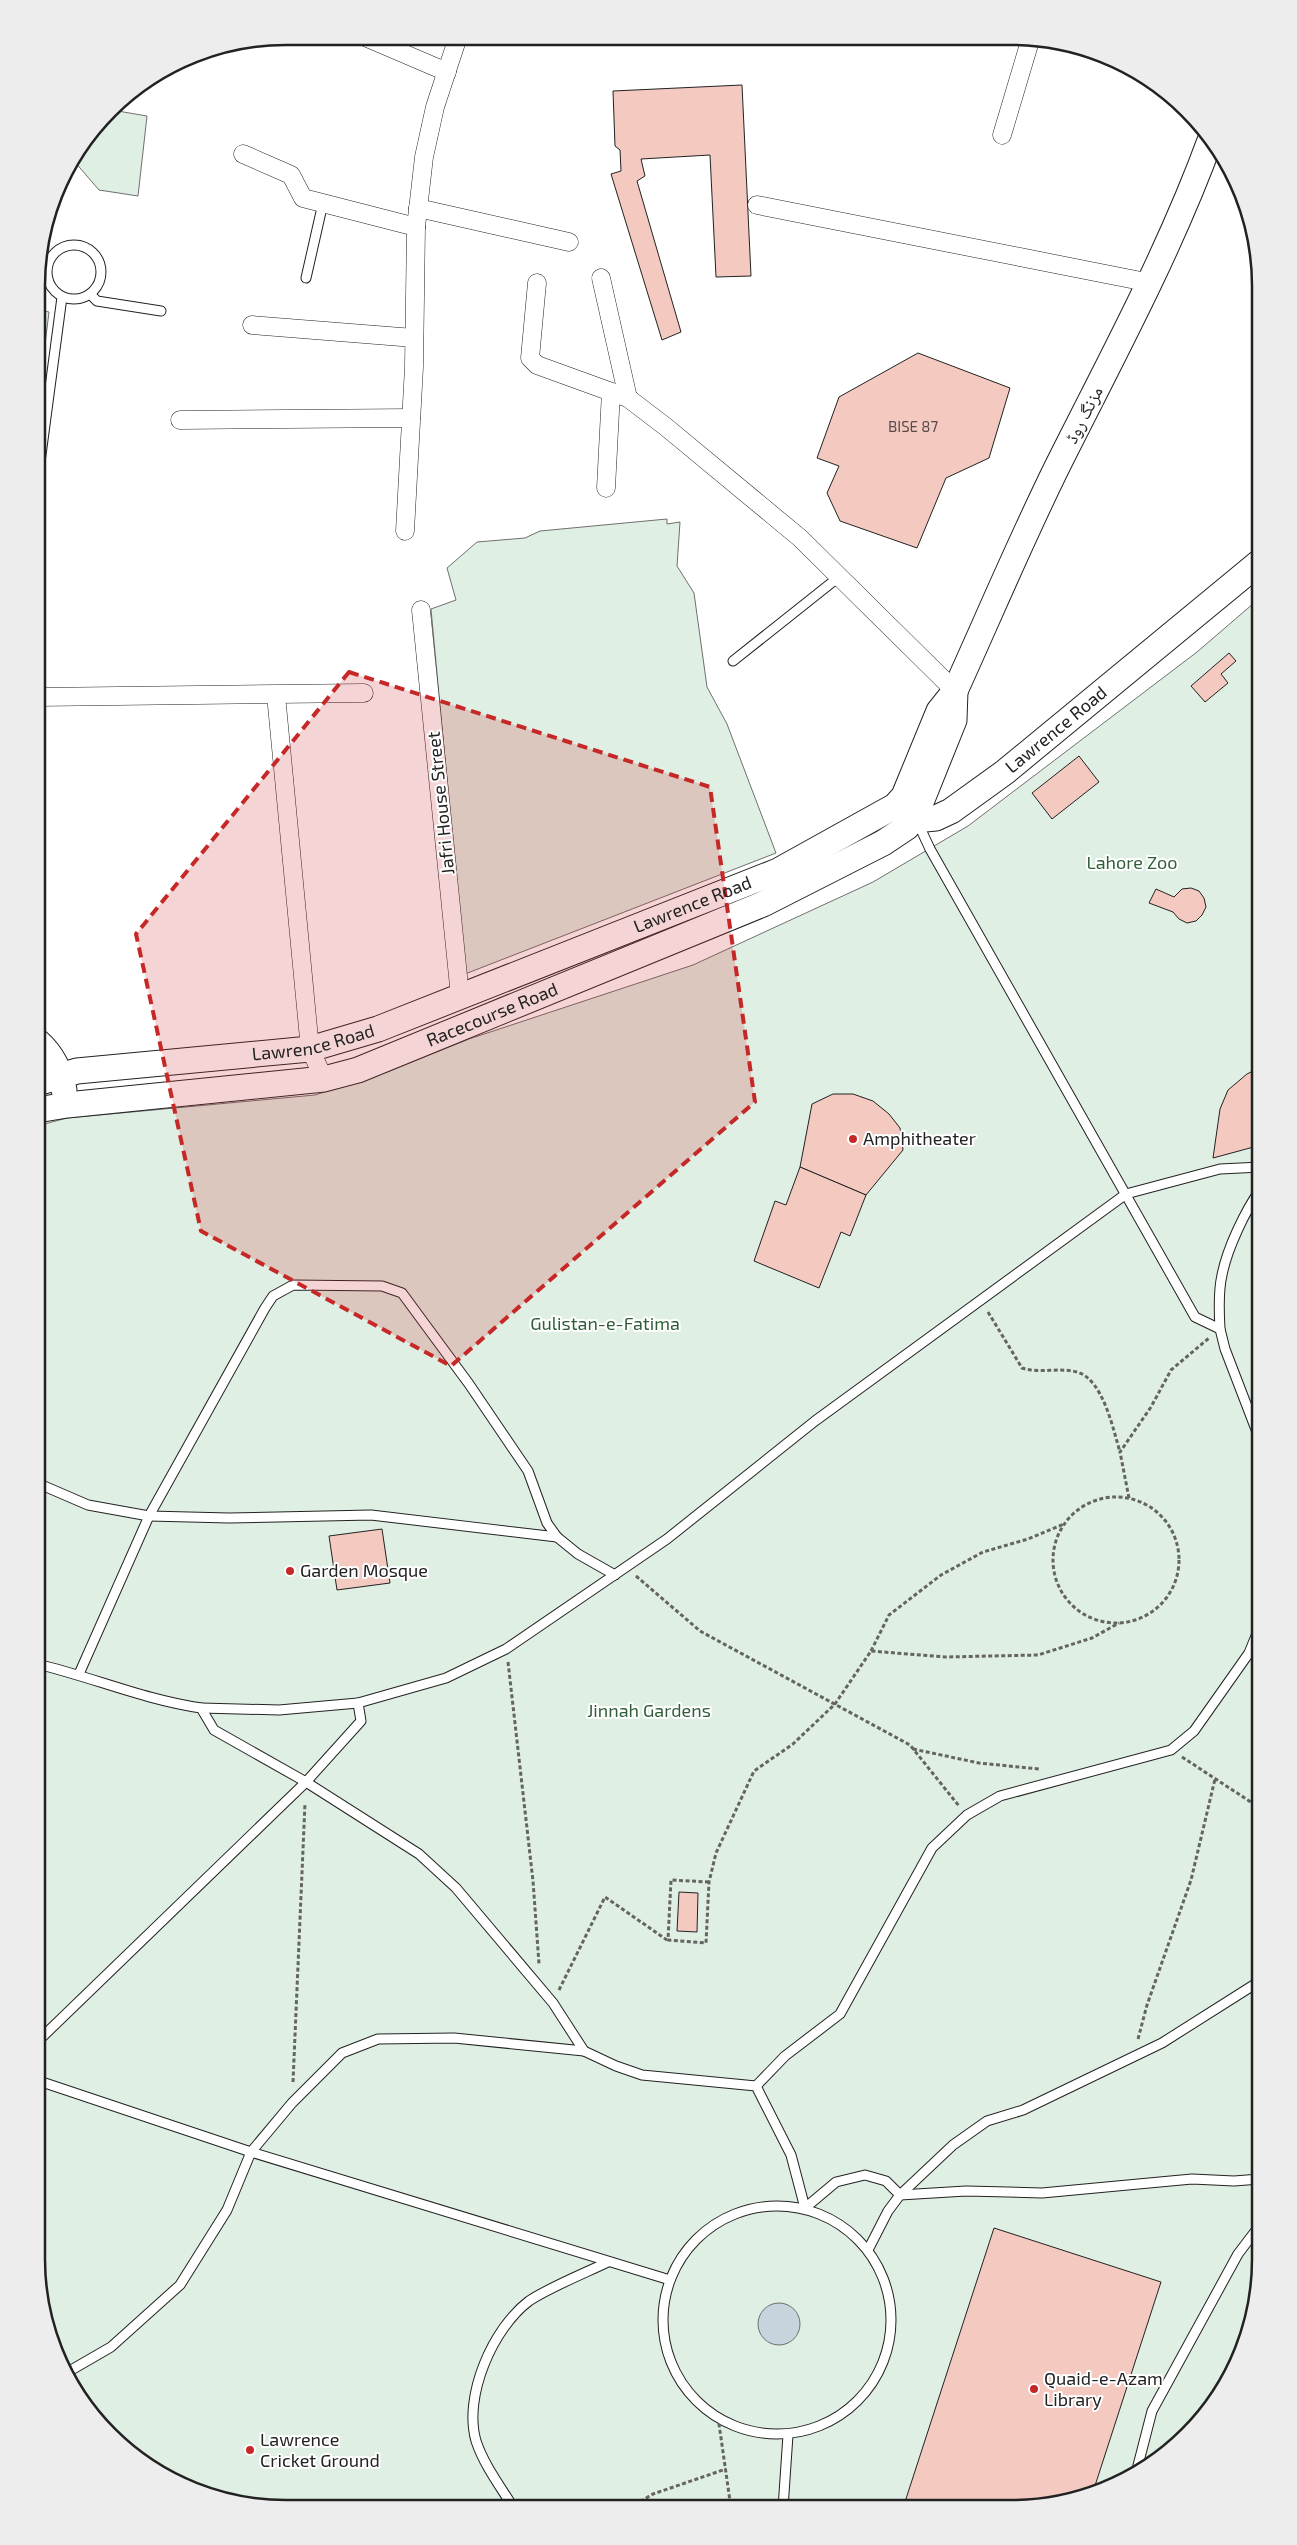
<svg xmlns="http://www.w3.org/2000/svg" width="1297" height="2545" viewBox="0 0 1297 2545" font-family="'Exo 2','Noto Naskh Arabic',sans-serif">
<rect width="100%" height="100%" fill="#fff"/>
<g fill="#e0efe3" stroke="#6f6f6f">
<polygon points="112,110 147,116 138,196 99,190 74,161"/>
<polygon points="39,310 49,312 38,401 38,311"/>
<polygon points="667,519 667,524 680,522 677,566 694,593 707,687 727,724 776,853 465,974 431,609 456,600 447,568 477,542 525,538 540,531"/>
<polygon points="1261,597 1260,2275 1242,2354 1209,2411 1150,2466 1091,2496 1011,2509 253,2507 190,2490 122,2447 79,2398 49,2339 36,2259 37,1126 67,1118 315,1095 387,1072 469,1039 693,965 873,882 968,826 1197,652"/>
</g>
<circle fill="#c7d3dd" stroke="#6f6f6f" cx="779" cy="2324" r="21"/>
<g fill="#f3c9c0" stroke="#222">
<polygon points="742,85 751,276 716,277 710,155 641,159 645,176 637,181 681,332 662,340 611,174 621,171 620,150 615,146 613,91"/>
<polygon points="918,353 1010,388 989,458 946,478 917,548 840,521 827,493 839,466 817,458 839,397"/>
<polygon points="1229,653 1236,661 1221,674 1228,683 1205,702 1191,686"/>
<polygon points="1079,756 1099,782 1052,819 1032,793"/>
<polygon points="1191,888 1199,891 1204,898 1206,907 1202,915 1196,921 1187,923 1179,919 1173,912 1149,903 1156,889 1174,897 1182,889"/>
<polygon points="1261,1067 1261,1145 1213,1158 1220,1109 1228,1090 1247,1074"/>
<polygon points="833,1094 853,1094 873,1101 889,1114 900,1128 903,1150 866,1195 800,1167 812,1104"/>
<polygon points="800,1167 866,1195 850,1236 841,1232 819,1288 754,1261 775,1201 786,1205"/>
<polygon points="382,1529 390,1583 337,1590 329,1536"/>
<polygon points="679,1892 698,1893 697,1932 677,1931"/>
<polygon points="994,2228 1161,2282 1092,2495 1011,2509 903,2508"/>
</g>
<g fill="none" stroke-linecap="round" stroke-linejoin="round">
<g stroke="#222" stroke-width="11">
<g id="lane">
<circle cx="74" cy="272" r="27"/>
<polyline points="306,278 323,203"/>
<polyline points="90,294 97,301 161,311"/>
<polyline points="39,470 62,297"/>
<polyline points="733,661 840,576"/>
<polyline points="917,821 930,849 1195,1317 1220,1329 1225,1349 1260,1440"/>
<path d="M1220 1329C1219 1312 1218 1292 1222 1275 1227 1249 1245 1211 1260 1190"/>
<polyline points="37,1483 88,1505 149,1516 229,1518 371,1515 557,1537"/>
<path d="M37 1664C92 1677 145 1700 201 1708L214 1730 306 1782 419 1854 456 1888 553 2003 584 2051 616 2066 642 2075 756 2086 791 2155 805 2208 836 2182 865 2175 886 2181 900 2195 966 2191 1042 2193 1192 2179 1234 2181 1260 2179"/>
<polyline points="79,1674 149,1516 265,1308 273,1296 293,1285 382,1286 402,1293 469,1384 528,1471 547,1523 557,1537 578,1554 615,1575"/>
<polyline points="201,1708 279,1710 358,1703 446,1678 506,1649 667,1539 815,1421 1126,1194 1220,1169 1261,1167"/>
<polyline points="36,2043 306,1782 361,1721 358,1703"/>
<polyline points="36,2080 251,2152 670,2280"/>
<polyline points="756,2086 785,2056 840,2014 932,1848 967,1815 1000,1796 1171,1750 1194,1731 1249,1653 1260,1626"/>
<circle cx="777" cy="2320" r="114"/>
<polyline points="868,2250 888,2211 900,2195 953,2145 987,2121 1023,2110 1162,2043 1260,1981"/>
<polyline points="66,2373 111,2347 180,2285 227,2210 251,2152 292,2103 342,2053 378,2039 454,2038 584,2051"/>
<polyline points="1136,2473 1152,2411 1238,2254 1260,2225"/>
<path d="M513 2507C500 2486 484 2465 476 2441 463 2396 493 2328 529 2301 548 2288 585 2273 608 2262"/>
<polyline points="783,2508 788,2435"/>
</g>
</g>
<g stroke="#222" stroke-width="19">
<g id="street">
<polyline points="365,37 447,72"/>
<polyline points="1002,135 1030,41"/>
<polyline points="243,154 291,175 303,198 416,227"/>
<polyline points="757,205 1151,283"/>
<polyline points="418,208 569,242"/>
<polyline points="601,278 628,398"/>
<polyline points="537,283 530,358 537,365 628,398 666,427 800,538 955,691"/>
<polyline points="252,325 414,338"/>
<polyline points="180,420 411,418"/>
<polyline points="606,488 611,392"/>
<polyline points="405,531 414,367 416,227 424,157 435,107 458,37"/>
<polyline points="421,610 460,996"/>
<polyline points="276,695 310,1049 324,1079"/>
<polyline points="38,697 364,693"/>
</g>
</g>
<g stroke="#222" stroke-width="27">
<g id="secondary">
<path id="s1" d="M901 811 915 817 925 819 936 818 951 811 1005 772 1261 561"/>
<path d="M38 1042C52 1054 61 1072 64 1090"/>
<path id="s2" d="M37 1083 77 1071 310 1049 378 1029 778 871 895 806 904 796 939 711 955 691C989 616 1021 540 1057 467 1111 359 1169 253 1211 138"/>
<path id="s3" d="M37 1110 67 1105 324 1079 358 1070 763 904 883 843 907 827 915 817 954 720 955 691"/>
</g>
</g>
<g stroke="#646464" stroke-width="3" stroke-dasharray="4 2.5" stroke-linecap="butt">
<path d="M988 1312 1022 1368C1040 1374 1059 1367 1077 1372 1103 1379 1113 1429 1120 1452"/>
<circle cx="1116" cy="1560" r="63"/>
<polyline points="1129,1498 1120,1452 1151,1407 1171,1370 1209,1338"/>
<polyline points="636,1576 700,1631 910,1745 959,1806"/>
<polyline points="871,1651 889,1615 941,1575 983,1552 1028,1539 1064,1524"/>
<polyline points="508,1662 533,1881 539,1964"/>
<polyline points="913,1749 979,1763 1039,1769"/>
<polyline points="1182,1757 1260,1808"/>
<polyline points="709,1882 671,1880 668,1940 706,1943 709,1882 716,1853 754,1771 793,1744 835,1704 871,1651 945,1657 1038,1655 1092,1638 1119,1623"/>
<polyline points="559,1990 605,1897 667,1940"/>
<polyline points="1138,2039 1147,2005 1191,1880 1215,1779"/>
<polyline points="293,2082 305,1803"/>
<polyline points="718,2417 731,2508"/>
<polyline points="629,2508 653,2494 726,2469"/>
</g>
<use href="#lane" stroke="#fff" stroke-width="9"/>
<use href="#street" stroke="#fff" stroke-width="18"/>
<use href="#secondary" stroke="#fff" stroke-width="25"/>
</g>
<path fill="#c62828" fill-opacity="0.2" stroke="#c62828" stroke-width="4" stroke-dasharray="10 6" stroke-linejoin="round" d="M349 672 710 787 755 1102 451 1366 201 1231 136 934Z"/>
<g fill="#c62828" stroke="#fff" stroke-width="2">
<circle cx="853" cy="1139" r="5"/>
<circle cx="290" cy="1571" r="5"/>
<circle cx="1034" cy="2389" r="5"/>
<circle cx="250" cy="2450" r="5"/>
</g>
<g text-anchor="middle" stroke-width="4" stroke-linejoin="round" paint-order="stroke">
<g font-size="15" fill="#564c4a">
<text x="913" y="432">BISE 87</text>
</g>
<g font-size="18" fill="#222" stroke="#fff">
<text transform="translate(1084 415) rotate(-63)" y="6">مزنگ روڈ</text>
<text dy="6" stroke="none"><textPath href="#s1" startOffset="186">Lawrence Road</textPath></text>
<text transform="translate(441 803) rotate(-96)" y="6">Jafri House Street</text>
<text dy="6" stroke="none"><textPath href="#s2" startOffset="685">Lawrence Road</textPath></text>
<text dy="6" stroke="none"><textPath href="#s3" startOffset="469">Racecourse Road</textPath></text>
<text dy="6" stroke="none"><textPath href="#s2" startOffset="280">Lawrence Road</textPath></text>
</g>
<g font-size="18" fill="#2f5e38" stroke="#fff">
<text x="1132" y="869">Lahore Zoo</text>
<text x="605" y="1330">Gulistan-e-Fatima</text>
<text x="649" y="1717">Jinnah Gardens</text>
</g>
<g font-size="18" fill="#222" stroke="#fff" text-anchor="start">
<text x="863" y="1145">Amphitheater</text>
<text x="300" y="1577">Garden Mosque</text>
<text x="1044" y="2385">Quaid-e-Azam<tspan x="1044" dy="21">Library</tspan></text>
<text x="260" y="2446">Lawrence<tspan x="260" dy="21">Cricket Ground</tspan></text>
</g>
</g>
<path d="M0 0H1297V2545H0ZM286 45H1011A241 241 0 0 1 1252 286V2259A241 241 0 0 1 1011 2500H286A241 241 0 0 1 45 2259V286A241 241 0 0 1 286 45Z" fill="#ededed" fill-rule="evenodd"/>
<path fill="none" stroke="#222" stroke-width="2.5" d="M286 45H1011A241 241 0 0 1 1252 286V2259A241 241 0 0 1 1011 2500H286A241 241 0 0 1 45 2259V286A241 241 0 0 1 286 45Z"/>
</svg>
